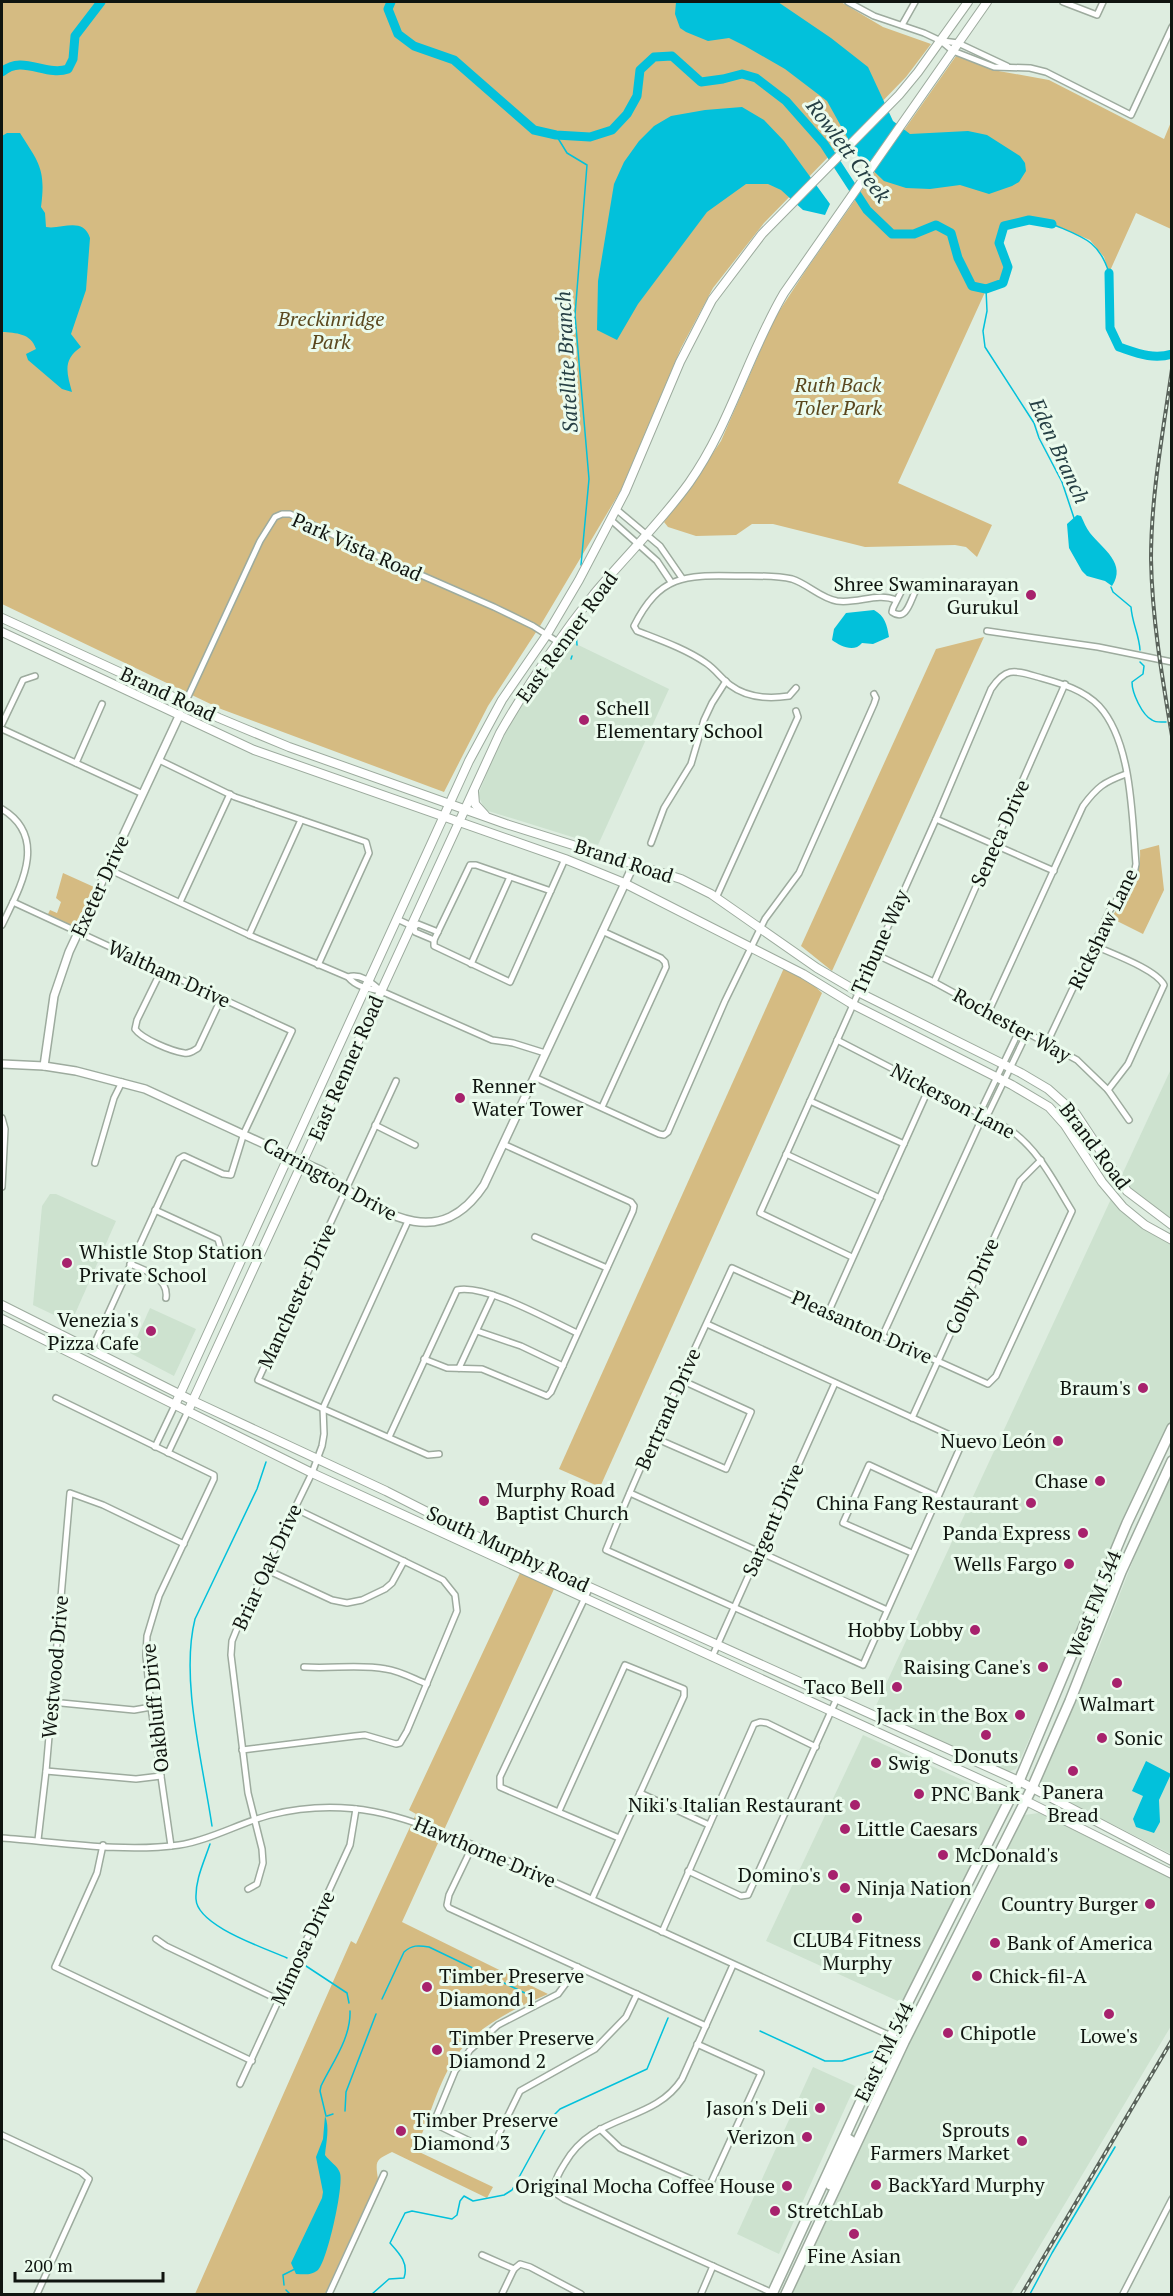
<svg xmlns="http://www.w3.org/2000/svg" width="1173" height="2296" viewBox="0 0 1173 2296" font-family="'PT Serif',serif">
<rect width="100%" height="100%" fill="#deede0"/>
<g fill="#cde2cf">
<polygon points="568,640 669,689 598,845 485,810 478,795 498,746 528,694"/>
<polygon points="1171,1069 1171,1219 1141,1200 1120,1179"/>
<polygon points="50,1194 56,1194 116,1221 71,1323 33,1305 42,1206"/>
<polygon points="1111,1199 1138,1224 1171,1245 1171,1421 1016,1769 1008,1772 873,1712"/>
<polygon points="150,1308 196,1329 174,1376 130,1353"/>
<polygon points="1171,1474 1172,1475 1171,1854 1045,1790 1041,1779 1099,1647 1147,1525"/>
<polygon points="863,1735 1002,1798 999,1810 974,1858 975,1863 902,2003 766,1941"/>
<polygon points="1039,1813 1171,1878 1171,2026 1011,2294 792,2294 931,1996 976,1914 1024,1815"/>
<polygon points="813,2067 855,2086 779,2254 737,2234"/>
</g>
<g fill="#d5bb82">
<polygon points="2,2 841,2 883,27 931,44 906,77 764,223 713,288 681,348 621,490 540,626 488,706 444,792 221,709 2,604"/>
<polygon points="956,56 993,70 1049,80 1164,139 1171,122 1171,229 1136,213 1109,273 1104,257 1090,240 1052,224 1029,220 1004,226 999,243 1008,267 1003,283 986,290 898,483 992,525 977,557 966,547 955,545 865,547 773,524 752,524 736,535 696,536 668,527 664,522 695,480 721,441 774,319 806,270"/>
<polygon points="984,637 832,971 801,946 936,649"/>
<path d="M1159 845 1164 890 1143 934 1111 918C1126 897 1142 877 1140 850Z"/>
<polygon points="63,873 94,887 75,928 47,916 50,910 57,913 61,902 56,898"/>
<polygon points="784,968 808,980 822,993 600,1487 559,1469"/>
<path d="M520 1573 554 1589 402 1922 548 1994C518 2007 488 2021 465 2045 439 2074 431 2117 415 2150L493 2187 487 2198 392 2152C376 2160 375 2160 378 2179L325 2294H195L351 1941 356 1944 416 1814 409 1810Z"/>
</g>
<g fill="#02c1db">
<polygon points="676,2 778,2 831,38 868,67 893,121 910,134 968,131 987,135 1020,156 1025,163 1026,171 1019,182 1012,186 989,194 960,185 930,189 906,188 884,181 857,155 827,101 785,69 745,46 729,38 708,41 686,32 680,28 675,14"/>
<polygon points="742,107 764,120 784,141 830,204 825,215 803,210 781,190 768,184 746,184 707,212 638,304 617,340 597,330 598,281 614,184 624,162 639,141 654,126 671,116 705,110"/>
<path d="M7 133H20C39 163 46 169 41 207L45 213 46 227C61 230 83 216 90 238L86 290 71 334 81 347C62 360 67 373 72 392L62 389 28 360 26 354 36 349C31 333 16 333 2 332V136Z"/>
<path d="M1077 515 1081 516C1084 522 1086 528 1090 533 1103 549 1127 564 1112 586L1105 581 1087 576 1082 571 1069 548 1067 524Z"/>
<path d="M874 610C885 616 887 625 889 637L873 644 862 643C854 653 840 646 832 640L834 629 846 613Z"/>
<polygon points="1146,1761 1171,1774 1159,1800 1160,1822 1154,1833 1136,1827 1133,1819 1143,1796 1132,1791"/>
<path d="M325 2116C330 2127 326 2143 325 2155 329 2161 338 2166 340 2173 344 2186 327 2262 318 2270 310 2276 304 2274 296 2274L291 2263 322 2198 323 2192 316 2157 323 2139Z"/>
</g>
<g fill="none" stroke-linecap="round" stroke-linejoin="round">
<g stroke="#02c1db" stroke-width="1.5">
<polyline points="556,135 567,153 587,165 575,315 589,479 581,565"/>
<path d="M1052 224C1082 237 1099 240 1109 273"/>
<polyline points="986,289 987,311 983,331 985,347 1034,423 1039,438 1062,482 1074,518"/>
<path d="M1111 587 1113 592 1131 607C1132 623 1139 634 1140 650"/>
<polyline points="576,632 577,645"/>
<polyline points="571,659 572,656"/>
<path d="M1140 662 1144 666 1143 674 1132 682C1132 693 1142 715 1152 720 1156 723 1161 722 1166 722"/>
<path d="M212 1826C203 1764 180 1679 195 1619L257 1489 266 1462"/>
<path d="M210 1844C204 1862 195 1880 196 1899 197 1926 265 1948 287 1958"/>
<polyline points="306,1966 347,1993 349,2003"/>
<path d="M382 1999 404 1952C412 1945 418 1945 429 1947L529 1995"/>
<polyline points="760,2031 825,2061 842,2061 877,2050"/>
<polyline points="345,2111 346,2092 376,2014"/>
<path d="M326 2116 320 2091 321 2086C332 2063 351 2038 350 2011"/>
<polyline points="327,2116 333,2114"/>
<polyline points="284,2285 283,2275 295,2269"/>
<polyline points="286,2290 290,2294"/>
<path d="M372 2294 389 2279 404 2278C409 2263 399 2253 390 2243L405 2213 412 2211 452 2219 457 2215 460 2201 464 2196 473 2201 504 2195 512 2190 552 2117 560 2109 647 2069 668 2018"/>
<polyline points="1030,2294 1052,2253 1115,2147"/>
</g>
<g stroke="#02c1db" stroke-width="9">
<polyline points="391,2 388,9 398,34 414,46 454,60 534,130 556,135 590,137 612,130 627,114 637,96 640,70 654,57 672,56 701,82 723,79 742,74 756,78 786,101 824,144 867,210 892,234 914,234 936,225 951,233 958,258 972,286 986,289 1003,283 1008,267 999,243 1004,226 1029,220 1052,224"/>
<path d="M2 72C22 54 46 77 68 69L73 59 75 36 101 2"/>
<path d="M1109 273 1110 328 1119 347C1137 353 1153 360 1172 354"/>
</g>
<g stroke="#9dab9e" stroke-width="8">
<g id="minor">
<polyline points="848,2 874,16 924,33 941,41 953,51 994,67 1030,68 1046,72 1131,115 1172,27"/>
<polyline points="1063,2 1097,15 1103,2"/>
<polyline points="902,25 915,2"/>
<polyline points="943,41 958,43 1007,66"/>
<polyline points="616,509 660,546 682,578"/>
<polyline points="611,520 657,561 671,582"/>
<path d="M910 583H913L915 592C910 602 906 622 892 612L893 608 904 586Z"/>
<polyline points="987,631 1098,647 1172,662"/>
<path d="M796 688 789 696C769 699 747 698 730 685 721 678 715 669 706 663 686 649 660 640 637 631L634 626C660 575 684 575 736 576 754 576 775 575 792 579 808 584 820 598 837 601 858 604 877 592 896 600"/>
<polyline points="186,701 260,541 275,517 282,514 290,514 373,554 494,607 533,626 558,642"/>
<polyline points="2,724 23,680 35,676"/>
<polyline points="2,729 143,794"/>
<polyline points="159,760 235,797 366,842 369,853 318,965"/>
<polyline points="76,763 102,704"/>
<path d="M2 809C50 838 19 889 2 925"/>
<polyline points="936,819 1054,871"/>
<polyline points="651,843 664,808 691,764 704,720 712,703 726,681"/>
<path d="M108 869 249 935 348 977C356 987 369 989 381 991L492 1040 513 1043 545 1053"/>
<polyline points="551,891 476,865 470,865 434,940 434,946 510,982 565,859"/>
<polyline points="716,898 798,717 796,711"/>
<polyline points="13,902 292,1031 244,1133 231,1175 223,1174 184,1156 179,1159 92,1349"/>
<polyline points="180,902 230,794"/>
<polyline points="397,919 414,927 415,932 434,940"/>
<polyline points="414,927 418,924 438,932"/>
<polyline points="249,935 301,820"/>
<path d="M1093 945C1110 953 1156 969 1164 985L1128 1064 1108 1090"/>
<polyline points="875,954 934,982 1077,1060 1108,1090 1129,1120"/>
<polyline points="471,964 510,877"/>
<path d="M161 971 137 1020 135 1029C142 1039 171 1051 184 1053 190 1054 193 1051 198 1048L221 999"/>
<path d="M348 977C360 973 371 982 380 990"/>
<polyline points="934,982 1065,684"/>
<path d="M988 1013 1083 806C1097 787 1104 782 1126 774"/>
<polyline points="534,1077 659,1134 664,1135 668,1132 725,1001 765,919 799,873 874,704 876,698 874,694"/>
<polyline points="396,1081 258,1380 428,1455 439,1454"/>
<polyline points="810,1101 904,1144"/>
<polyline points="602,1107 666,967 665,962 661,958 602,931"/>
<polyline points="983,1116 982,1108 1020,1029"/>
<polyline points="2,1118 5,1129 2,1187"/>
<polyline points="375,1125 415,1145"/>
<polyline points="786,1154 880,1198"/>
<polyline points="95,1163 114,1098 122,1082"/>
<polyline points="155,1210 218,1239 220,1246"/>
<polyline points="535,1237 607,1268"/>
<path d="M852 1257 760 1213 936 819 991 689C1006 667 1013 670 1038 677 1059 683 1083 689 1099 706 1132 742 1132 817 1136 864L1134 874 1110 910 1047 1043"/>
<path d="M130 1264C145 1270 169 1278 166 1298"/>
<polyline points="828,1313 929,1088"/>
<path d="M707 1324 963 1441 863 1665 606 1550C644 1455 689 1362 732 1268L988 1384 996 1376 1072 1211C1053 1180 1039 1150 1009 1129L837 1040"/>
<polyline points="477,1331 521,1346 563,1366"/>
<polyline points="882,1337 983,1116 989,1112 1027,1033"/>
<polyline points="424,1359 447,1368 482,1369 547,1396 551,1392 633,1211 634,1206 631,1202 503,1144"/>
<polyline points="459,1368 493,1295"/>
<polyline points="56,1398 214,1475 214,1479 159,1596 147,1636 146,1656 151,1707 171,1846"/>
<polyline points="912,1418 1020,1181 1041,1160"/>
<path d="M389 1437 457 1290C486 1284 549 1320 577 1333"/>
<polyline points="655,1438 726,1469 751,1412 681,1380"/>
<polyline points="155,1447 175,1405"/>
<polyline points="168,1453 188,1411"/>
<polyline points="630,1493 887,1610"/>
<polyline points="912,1553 843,1523 869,1465 938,1497"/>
<polyline points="265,1569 332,1600 347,1603 362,1600 385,1589 392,1583 404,1561"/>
<polyline points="590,1587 500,1777 500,1787 619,1838"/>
<polyline points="712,1657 835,1383"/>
<path d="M304 1667C332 1669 359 1664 386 1669 400 1671 414 1679 427 1684"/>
<polyline points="51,1702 134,1710 151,1707"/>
<polyline points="242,1750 355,1736 365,1735 396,1744 400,1743 407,1731 457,1611 455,1595 443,1580 294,1508"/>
<polyline points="46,1771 136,1779 161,1776"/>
<polyline points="640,1793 709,1825"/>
<polyline points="559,1811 625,1665 684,1689 684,1696 592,1899"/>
<path d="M2 1838C58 1842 123 1853 179 1845 211 1840 239 1823 270 1815 346 1796 403 1815 473 1845L904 2042"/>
<polyline points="38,1840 46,1771 70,1493 103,1505 184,1544"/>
<polyline points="103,1845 97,1873 55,1967 252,2061"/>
<polyline points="473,1845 449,1895 447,1905 449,1908 706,2026"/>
<polyline points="688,1871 741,1896 748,1895 837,1698"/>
<polyline points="248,1889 257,1884 263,1863 262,1849 248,1793 231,1655 232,1641 240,1621 312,1473 322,1446 324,1434 323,1408 408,1221"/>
<polyline points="662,1932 754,1724 760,1722 767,1723 816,1747"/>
<polyline points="156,1939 166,1946 279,2000"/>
<path d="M733 1965 682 2079C653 2124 594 2112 565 2163 560 2171 555 2179 554 2188L558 2195 564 2199 775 2294"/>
<polyline points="578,1967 558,1994 498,2025 470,2050 455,2071 436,2117 437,2125 482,2147 492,2148 520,2091 595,2049 626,2017 637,1994"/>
<polyline points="240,2084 350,1845 356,1809"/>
<polyline points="600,2129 620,2148 709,2187 761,2073 697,2044"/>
<polyline points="2,2135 81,2172 89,2179 37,2294"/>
<polyline points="482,2255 514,2269"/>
<polyline points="514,2269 520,2264 530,2267 581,2294"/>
<polyline points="329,2294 384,2174"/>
<polyline points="502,2294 514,2269"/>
<polyline points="701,2294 713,2266"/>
<polyline points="1123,2294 1172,2199"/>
</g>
</g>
<g stroke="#9dab9e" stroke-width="10">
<g id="tertiary">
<path d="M2 1064 44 1066 76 1071 145 1089 303 1162C310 1166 317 1168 324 1172 329 1175 333 1180 338 1184 389 1217 441 1250 484 1185L634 864"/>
<polyline points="44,1066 54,996 69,952 180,714"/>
</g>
</g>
<g stroke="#9dab9e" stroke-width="10">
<g id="secondary">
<polyline points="2,618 219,718 289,747 506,824 681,879 711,894 817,968 858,992 1021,1073 1048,1089 1076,1114 1127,1191 1172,1225"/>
<polyline points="2,632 254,750 565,859 624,883 803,974 852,1004 1012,1085 1049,1107 1065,1125 1102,1182 1123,1207 1145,1225 1172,1240"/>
<polyline points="474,792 475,804 485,815"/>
<polyline points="2,1305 193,1401 386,1491 461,1529 1019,1781 1172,1861"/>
<polyline points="2,1319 312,1473 1012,1794 1172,1874"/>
<polyline points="175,1405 469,761 502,700 546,636 579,580 625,492 680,362 712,300 762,234 899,95 918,72 968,2"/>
<path d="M188 1411 500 733C528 684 559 638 594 594 625 557 660 523 689 483 730 425 748 354 784 293L987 2"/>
</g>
</g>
<g stroke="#9dab9e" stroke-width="12">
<g id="primary">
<polyline points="830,2185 850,2140 845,2137"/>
<polyline points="772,2294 891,2036 1019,1781 1127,1523 1172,1428"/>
<polyline points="786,2294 904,2042 1032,1788 1070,1701 1121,1572 1172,1461"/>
</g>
</g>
<use href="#minor" stroke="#fff" stroke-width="5"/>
<use href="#tertiary" stroke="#fff" stroke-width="7"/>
<use href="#secondary" stroke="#fff" stroke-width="8"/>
<use href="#primary" stroke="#fff" stroke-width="9"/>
<g stroke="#59625a" stroke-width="4">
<g id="rail">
<path d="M1172 369C1163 432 1151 495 1151 559 1152 618 1162 677 1172 736"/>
<polyline points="1022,2294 1172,2040"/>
</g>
</g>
<use href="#rail" stroke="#ebfbed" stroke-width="1.5" stroke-dasharray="4.5" stroke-linecap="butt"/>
</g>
<g fill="#a7226d" stroke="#ebfbed" stroke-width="2">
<circle cx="1031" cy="595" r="6"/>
<circle cx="584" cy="720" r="6"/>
<circle cx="460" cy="1098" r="6"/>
<circle cx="67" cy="1263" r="6"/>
<circle cx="151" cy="1331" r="6"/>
<circle cx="1143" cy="1388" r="6"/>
<circle cx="1058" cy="1441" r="6"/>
<circle cx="1100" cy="1481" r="6"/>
<circle cx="484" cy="1501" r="6"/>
<circle cx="1031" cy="1503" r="6"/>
<circle cx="1083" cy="1533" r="6"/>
<circle cx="1069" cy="1564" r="6"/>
<circle cx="975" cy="1630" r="6"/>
<circle cx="1043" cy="1667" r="6"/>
<circle cx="1117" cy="1683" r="6"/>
<circle cx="897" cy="1687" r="6"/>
<circle cx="1020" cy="1715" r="6"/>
<circle cx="986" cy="1735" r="6"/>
<circle cx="1102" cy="1738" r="6"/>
<circle cx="876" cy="1763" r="6"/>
<circle cx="1073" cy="1771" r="6"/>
<circle cx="919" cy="1794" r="6"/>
<circle cx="855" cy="1805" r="6"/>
<circle cx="845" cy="1829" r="6"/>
<circle cx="943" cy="1855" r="6"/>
<circle cx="833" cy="1875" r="6"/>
<circle cx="845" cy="1888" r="6"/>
<circle cx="1150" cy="1904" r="6"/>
<circle cx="857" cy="1918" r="6"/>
<circle cx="995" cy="1943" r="6"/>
<circle cx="977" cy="1976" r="6"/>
<circle cx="427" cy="1987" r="6"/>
<circle cx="1109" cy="2014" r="6"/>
<circle cx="948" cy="2033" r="6"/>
<circle cx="437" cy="2050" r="6"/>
<circle cx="820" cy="2108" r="6"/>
<circle cx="401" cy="2131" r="6"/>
<circle cx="807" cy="2137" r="6"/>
<circle cx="1022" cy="2141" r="6"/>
<circle cx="876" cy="2185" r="6"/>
<circle cx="787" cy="2186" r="6"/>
<circle cx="775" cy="2211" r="6"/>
<circle cx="854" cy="2234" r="6"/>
</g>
<g text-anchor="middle" stroke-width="6" stroke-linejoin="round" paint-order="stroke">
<g font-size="20" font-style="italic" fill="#5a471e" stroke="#ebfbed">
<text x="331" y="326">Breckinridge<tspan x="331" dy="23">Park</tspan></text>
<text x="838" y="392">Ruth Back<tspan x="838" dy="23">Toler Park</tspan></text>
</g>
<g font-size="20" fill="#101510" stroke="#ebfbed">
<text transform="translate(357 547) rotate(24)" y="7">Park Vista Road</text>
<text transform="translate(567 637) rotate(-54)" y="7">East Renner Road</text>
<text transform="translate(168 694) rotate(25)" y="7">Brand Road</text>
<text transform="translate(1000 833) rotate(-66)" y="7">Seneca Drive</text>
<text transform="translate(624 861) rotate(18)" y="7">Brand Road</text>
<text transform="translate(100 886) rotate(-65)" y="7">Exeter Drive</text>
<text transform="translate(1103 929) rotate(-64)" y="7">Rickshaw Lane</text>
<text transform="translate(880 942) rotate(-66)" y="7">Tribune Way</text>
<text transform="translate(169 974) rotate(25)" y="7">Waltham Drive</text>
<text transform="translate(1012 1025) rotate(29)" y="7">Rochester Way</text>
<text transform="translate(346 1068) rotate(-66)" y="7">East Renner Road</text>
<text transform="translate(953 1101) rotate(28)" y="7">Nickerson Lane</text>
<text transform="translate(1095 1146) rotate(53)" y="7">Brand Road</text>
<text transform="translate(330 1179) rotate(29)" y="7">Carrington Drive</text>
<text transform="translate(972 1286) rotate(-66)" y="7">Colby Drive</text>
<text transform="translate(297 1296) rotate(-65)" y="7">Manchester Drive</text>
<text transform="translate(862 1327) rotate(24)" y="7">Pleasanton Drive</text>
<text transform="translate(668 1409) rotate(-66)" y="7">Bertrand Drive</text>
<text transform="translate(773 1520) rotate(-66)" y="7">Sargent Drive</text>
<text transform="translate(508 1549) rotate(25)" y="7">South Murphy Road</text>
<text transform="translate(267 1567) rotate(-65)" y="7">Briar Oak Drive</text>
<text transform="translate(1094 1604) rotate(-68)" y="7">West FM 544</text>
<text transform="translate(55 1667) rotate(-85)" y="7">Westwood Drive</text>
<text transform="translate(155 1708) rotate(-96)" y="7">Oakbluff Drive</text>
<text transform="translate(485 1852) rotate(23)" y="7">Hawthorne Drive</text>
<text transform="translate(303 1948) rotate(-65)" y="7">Mimosa Drive</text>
<text transform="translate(884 2052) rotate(-64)" y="7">East FM 544</text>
</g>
<g font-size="20" fill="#101510" stroke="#ebfbed" text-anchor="end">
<text x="1019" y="591">Shree Swaminarayan<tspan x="1019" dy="23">Gurukul</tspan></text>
<text x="596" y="715" text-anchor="start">Schell<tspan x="596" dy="23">Elementary School</tspan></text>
<text x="472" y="1093" text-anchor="start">Renner<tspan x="472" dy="23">Water Tower</tspan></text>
<text x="79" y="1259" text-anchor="start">Whistle Stop Station<tspan x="79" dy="23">Private School</tspan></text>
<text x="139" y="1327">Venezia's<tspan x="139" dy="23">Pizza Cafe</tspan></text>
<text x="1131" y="1395">Braum's</text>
<text x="1046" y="1448">Nuevo León</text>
<text x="1088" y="1488">Chase</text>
<text x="496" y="1497" text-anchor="start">Murphy Road<tspan x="496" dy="23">Baptist Church</tspan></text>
<text x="1019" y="1510">China Fang Restaurant</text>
<text x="1071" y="1540">Panda Express</text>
<text x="1057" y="1571">Wells Fargo</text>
<text x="963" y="1637">Hobby Lobby</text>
<text x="1031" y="1674">Raising Cane's</text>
<text x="885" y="1694">Taco Bell</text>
<text x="1117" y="1711" text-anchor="middle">Walmart</text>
<text x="1008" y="1722">Jack in the Box</text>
<text x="1114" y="1745" text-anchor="start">Sonic</text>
<text x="986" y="1763" text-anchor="middle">Donuts</text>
<text x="888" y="1770" text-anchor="start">Swig</text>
<text x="1073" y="1799" text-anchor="middle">Panera<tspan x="1073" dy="23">Bread</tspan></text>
<text x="931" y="1801" text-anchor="start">PNC Bank</text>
<text x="843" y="1812">Niki's Italian Restaurant</text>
<text x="857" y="1836" text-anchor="start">Little Caesars</text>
<text x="955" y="1862" text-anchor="start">McDonald's</text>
<text x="821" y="1882">Domino's</text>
<text x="857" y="1895" text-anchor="start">Ninja Nation</text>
<text x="1138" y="1911">Country Burger</text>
<text x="857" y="1947" text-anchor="middle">CLUB4 Fitness<tspan x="857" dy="23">Murphy</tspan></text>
<text x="1007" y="1950" text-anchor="start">Bank of America</text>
<text x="439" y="1983" text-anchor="start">Timber Preserve<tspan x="439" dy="23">Diamond 1</tspan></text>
<text x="989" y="1983" text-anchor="start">Chick-fil-A</text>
<text x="960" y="2040" text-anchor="start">Chipotle</text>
<text x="1109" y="2043" text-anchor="middle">Lowe's</text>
<text x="449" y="2045" text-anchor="start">Timber Preserve<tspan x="449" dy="23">Diamond 2</tspan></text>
<text x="808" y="2115">Jason's Deli</text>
<text x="413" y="2127" text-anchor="start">Timber Preserve<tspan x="413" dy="23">Diamond 3</tspan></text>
<text x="1010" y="2137">Sprouts<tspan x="1010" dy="23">Farmers Market</tspan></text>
<text x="795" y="2144">Verizon</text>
<text x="888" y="2192" text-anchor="start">BackYard Murphy</text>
<text x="775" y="2193">Original Mocha Coffee House</text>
<text x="787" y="2218" text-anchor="start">StretchLab</text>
<text x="854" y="2263" text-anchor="middle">Fine Asian</text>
</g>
<g font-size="21" font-style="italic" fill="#263f44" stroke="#ebfbed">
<text transform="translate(848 151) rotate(53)" y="7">Rowlett Creek</text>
<text transform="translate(567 362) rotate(-93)" y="7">Satellite Branch</text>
<text transform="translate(1059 451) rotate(65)" y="7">Eden Branch</text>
</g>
</g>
<rect width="1173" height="2296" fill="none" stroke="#101510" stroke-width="6"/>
<path d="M15 2272v9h148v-9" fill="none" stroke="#101510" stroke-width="3"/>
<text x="24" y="2272" font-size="18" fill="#101510" stroke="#ebfbed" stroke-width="4.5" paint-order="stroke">200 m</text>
</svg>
